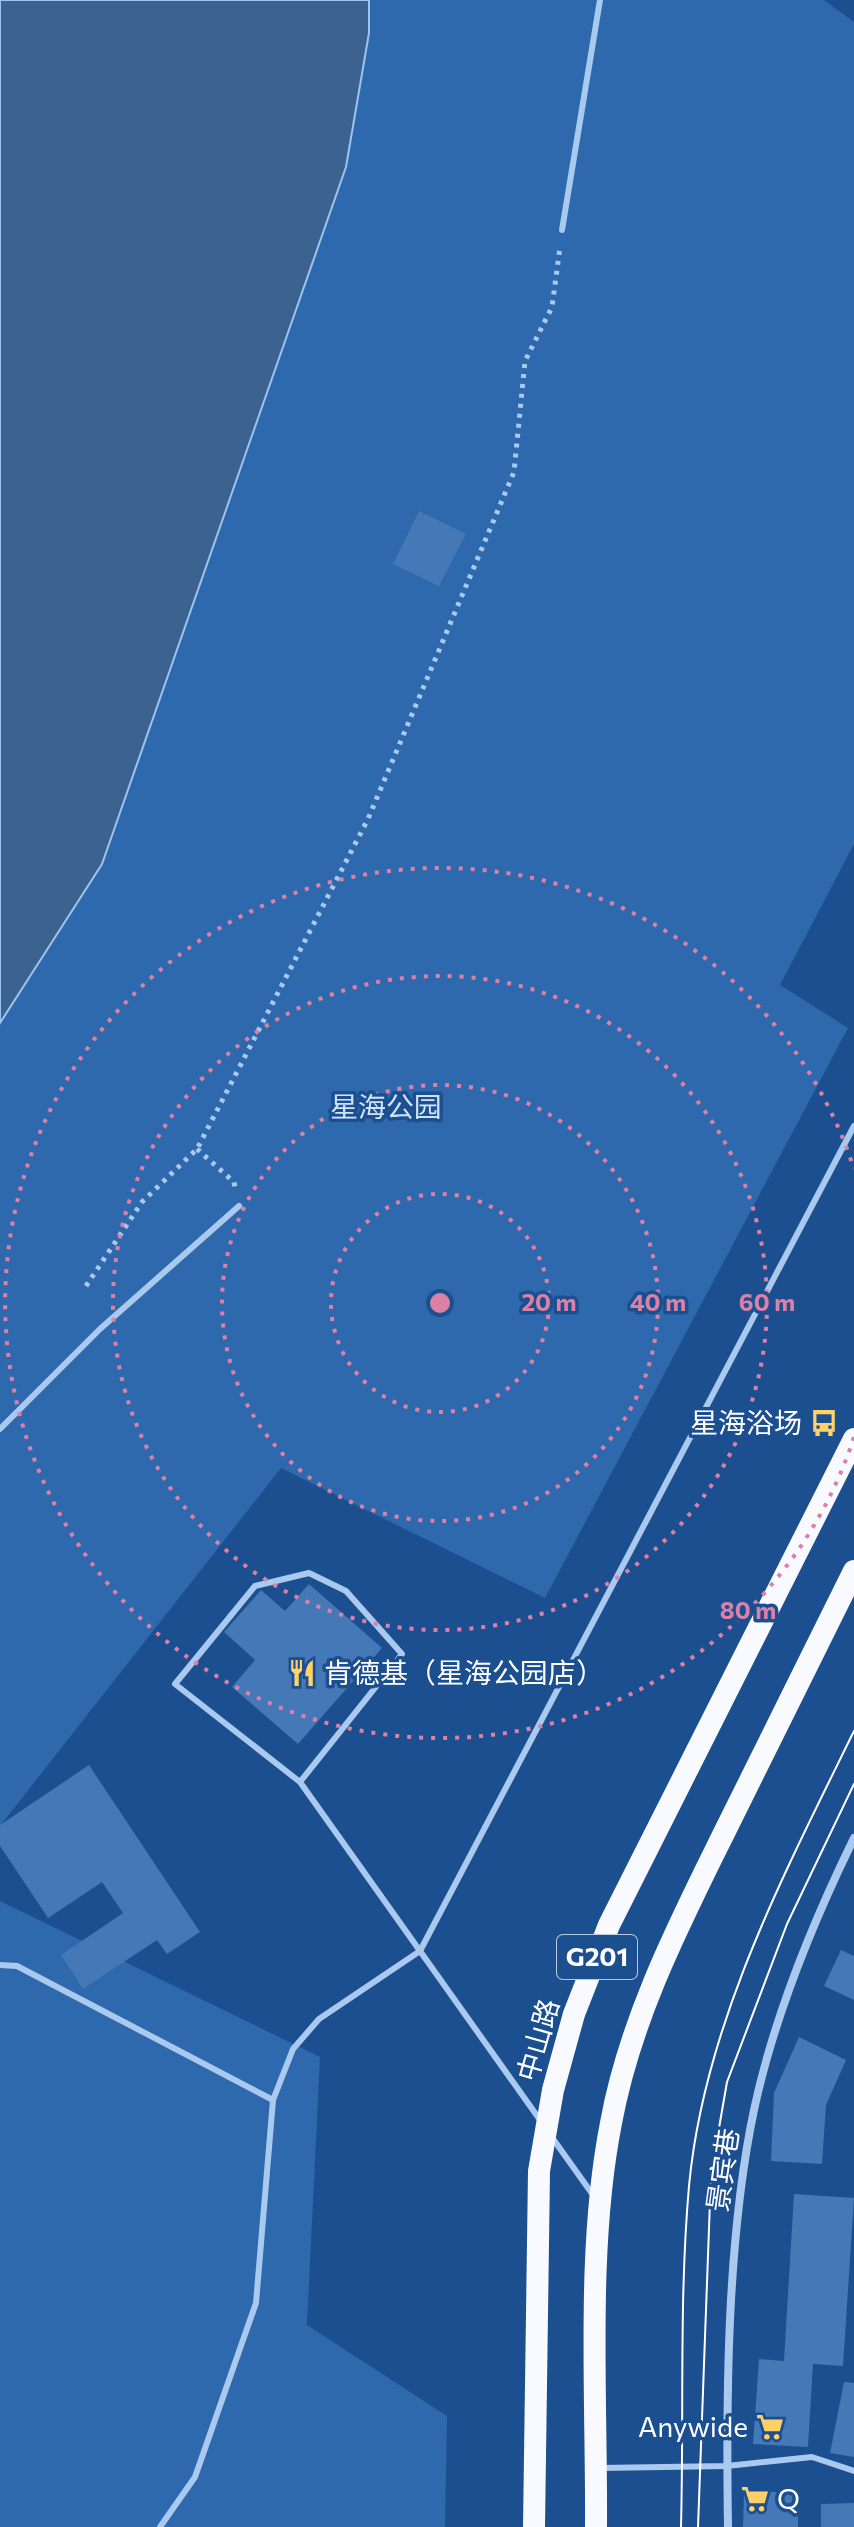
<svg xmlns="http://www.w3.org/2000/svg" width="854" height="2527" viewBox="0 0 854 2527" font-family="Commissioner,'Noto Sans SC',sans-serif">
<rect width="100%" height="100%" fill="#1b4f8f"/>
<g fill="#2e69ad">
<polygon points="369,0 824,0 854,22 854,844 780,985 848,1028 545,1598 281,1468 0,1826 0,1023 102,864 346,167 369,33"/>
<polygon points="0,1901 320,2057 307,2325 447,2416 445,2527 0,2527"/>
</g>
<polygon fill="#3c6290" stroke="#9cc4f0" stroke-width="2" points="0,0 369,0 369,33 346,167 102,864 0,1023"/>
<g fill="#4478b7">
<polygon points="419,511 466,534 439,586 393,564"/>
<polygon points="309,1584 382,1648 298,1744 232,1687 255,1660 224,1632 261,1590 285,1611"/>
<polygon points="89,1765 200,1932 167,1954 157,1940 83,1989 61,1955 123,1913 102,1882 48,1918 0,1846 0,1825"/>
<polygon points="841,1950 854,1956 854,2000 824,1986"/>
<polygon points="799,2037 846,2060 826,2105 822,2164 771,2161 774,2093"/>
<polygon points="794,2194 854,2198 843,2366 813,2364 808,2447 753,2444 759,2359 784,2361"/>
<polygon points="844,2382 854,2383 854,2457 830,2453"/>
<polygon points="744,2492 798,2492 798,2527 743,2527"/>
<polygon points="854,2503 854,2527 821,2527 821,2504"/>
</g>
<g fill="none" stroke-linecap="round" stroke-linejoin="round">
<g stroke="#a9c9ee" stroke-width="5" stroke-dasharray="4 6" stroke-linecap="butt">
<polyline points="197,1149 234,1182 235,1188"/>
<polyline points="86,1286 142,1202 197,1149 368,819 514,472 525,361 552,307 560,247"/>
</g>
<g stroke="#a9c9ee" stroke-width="6">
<polyline points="562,230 600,0"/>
<polyline points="0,1429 100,1329 239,1206"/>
<polyline points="300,1782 402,1654 346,1591 309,1573 255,1586 175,1684 300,1782 540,2120"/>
<polyline points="0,1965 17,1966 273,2100"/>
<polyline points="551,2136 593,2195"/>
<polyline points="600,2468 727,2466 812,2457 854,2471"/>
<polyline points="160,2527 195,2477 256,2303 273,2100 293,2049 319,2019 420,1951 854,1126"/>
</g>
<path stroke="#a9c9ee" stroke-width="8" d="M728 2527C726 2396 727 2238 754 2110 774 2016 812 1924 854 1838"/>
<g stroke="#f8faff" stroke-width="22">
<polyline points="534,2527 539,2171 553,2090 574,2014 609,1925 854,1439"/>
<path d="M596 2527C597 2397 586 2250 611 2123 630 2019 679 1924 725 1831 768 1744 811 1658 854 1571"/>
</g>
<g stroke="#fff" stroke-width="2">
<path d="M681 2527C684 2414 679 2299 689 2186 704 2025 784 1874 854 1731"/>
<polyline points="698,2527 711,2174 727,2082 787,1924 854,1784"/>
</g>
</g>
<g fill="none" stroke="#dd80a5" stroke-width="4" stroke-dasharray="4 8">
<circle cx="440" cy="1303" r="109"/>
<circle cx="440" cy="1303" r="218"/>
<circle cx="440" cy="1303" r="327"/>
<path d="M854 1437A435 435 0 1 1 854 1169"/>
</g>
<defs>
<g id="bus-bare" transform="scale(2.16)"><path d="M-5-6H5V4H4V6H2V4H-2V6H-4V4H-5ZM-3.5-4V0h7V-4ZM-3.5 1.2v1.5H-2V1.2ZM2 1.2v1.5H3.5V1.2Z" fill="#ffd166" stroke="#1b4f8f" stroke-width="2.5" paint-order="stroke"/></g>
<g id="restaurant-bare" transform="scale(2.16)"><path d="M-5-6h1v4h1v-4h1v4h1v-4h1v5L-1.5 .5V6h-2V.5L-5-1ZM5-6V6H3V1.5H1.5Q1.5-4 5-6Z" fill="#ffd166" stroke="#1b4f8f" stroke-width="2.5" paint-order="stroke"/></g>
<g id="supermarket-bare" transform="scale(2.16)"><path d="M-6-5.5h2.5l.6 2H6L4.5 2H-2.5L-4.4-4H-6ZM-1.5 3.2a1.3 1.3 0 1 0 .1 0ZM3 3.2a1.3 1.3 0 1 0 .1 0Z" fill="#ffd166" stroke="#1b4f8f" stroke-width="2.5" paint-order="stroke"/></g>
</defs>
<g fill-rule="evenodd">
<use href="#bus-bare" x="824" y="1423"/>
<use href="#restaurant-bare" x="302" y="1673"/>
<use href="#supermarket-bare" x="770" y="2427"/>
<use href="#supermarket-bare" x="755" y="2499"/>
</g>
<g text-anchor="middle" stroke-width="7" stroke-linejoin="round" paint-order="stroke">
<rect fill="#1b4f8f" stroke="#bbcadd" stroke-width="2" x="557" y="1935" width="80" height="44" rx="6"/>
<g font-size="26" font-weight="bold" fill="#fff">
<text x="597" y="1966">G201</text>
</g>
<g font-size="28" fill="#cfe3fa" stroke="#1b4f8f">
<text x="386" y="1117">星海公园</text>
</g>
<g font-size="28" fill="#fff" stroke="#1b4f8f" text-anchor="end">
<text x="802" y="1433">星海浴场</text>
<text x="324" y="1683" text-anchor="start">肯德基（星海公园店）</text>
<text x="748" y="2437">Anywide</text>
<text x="777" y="2509" text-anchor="start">Q</text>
</g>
<g font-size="28" fill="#fff" stroke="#1b4f8f">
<text transform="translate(538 2040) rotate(-74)" y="10">中山路</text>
<text transform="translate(723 2170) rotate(-82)" y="10">景宾巷</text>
</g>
</g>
<circle cx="440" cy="1303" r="12" fill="#dd80a5" stroke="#1b4f8f" stroke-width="4"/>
<g font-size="24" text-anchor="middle" font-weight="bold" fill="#dd80a5" stroke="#1b4f8f" stroke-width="7" stroke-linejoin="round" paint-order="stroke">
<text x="549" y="1311">20 m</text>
<text x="658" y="1311">40 m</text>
<text x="767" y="1311">60 m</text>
<text x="748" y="1619">80 m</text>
</g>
</svg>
